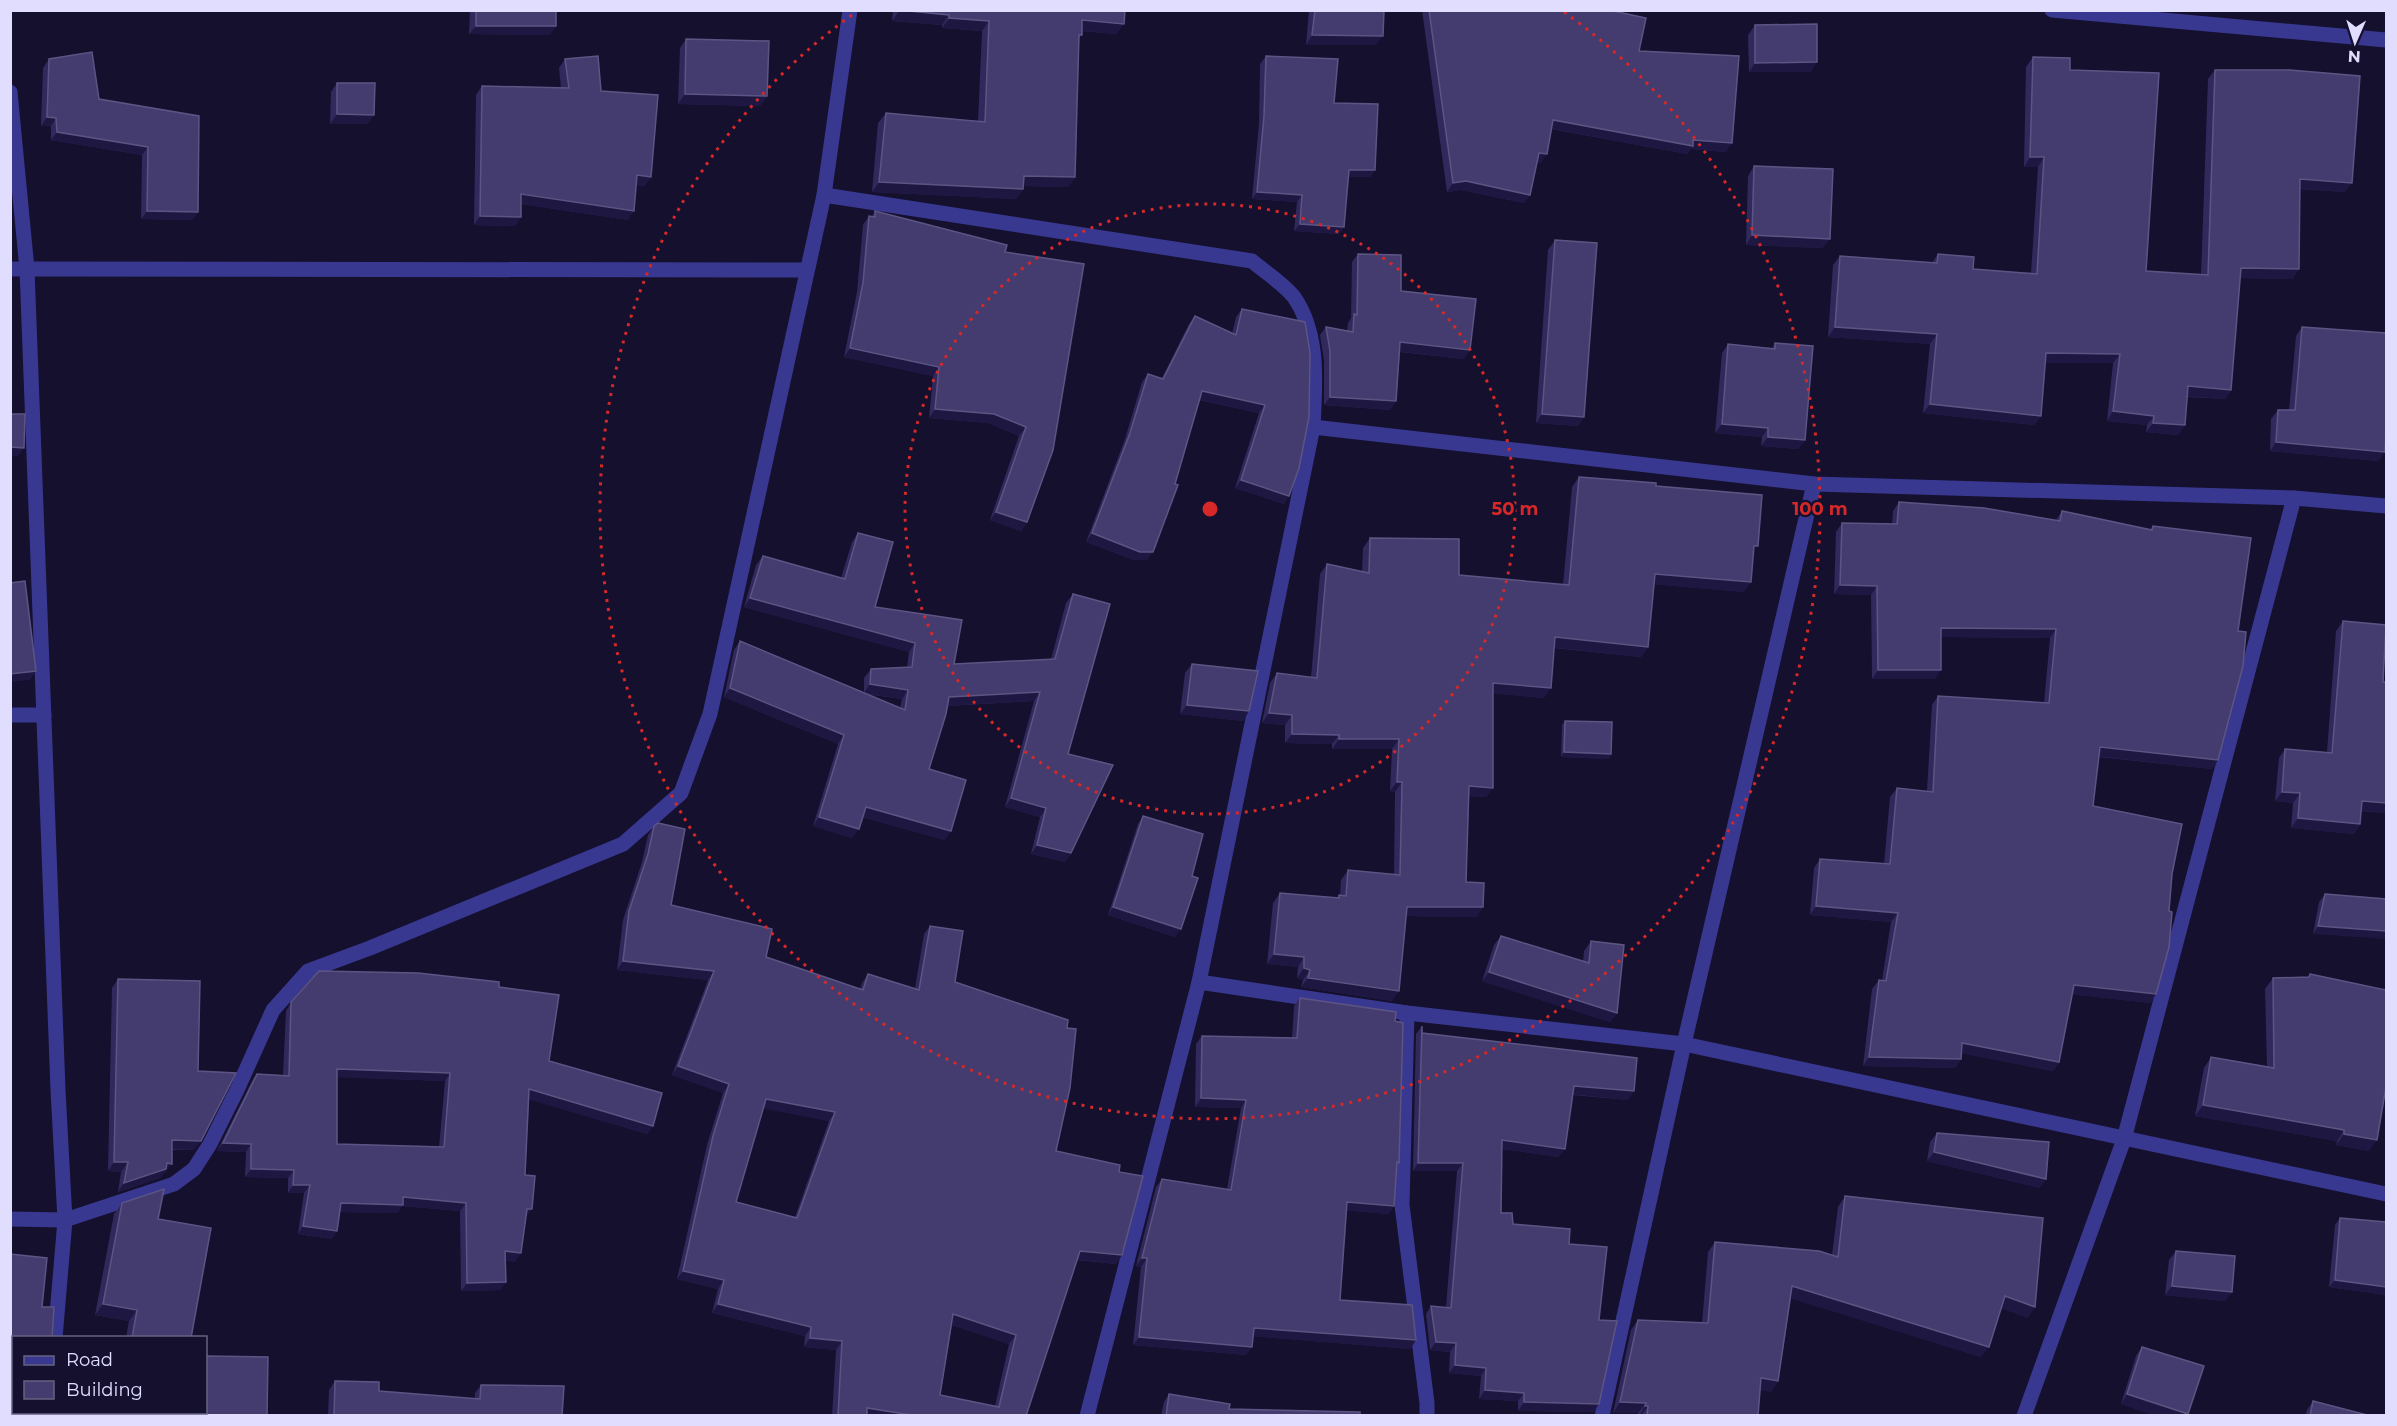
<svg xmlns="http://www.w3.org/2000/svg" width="2397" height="1426" viewBox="0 0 2397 1426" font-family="Montserrat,sans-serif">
<rect width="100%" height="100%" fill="#14102e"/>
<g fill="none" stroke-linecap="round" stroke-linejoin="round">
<g stroke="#393890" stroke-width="15">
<polyline points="2052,10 2386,40"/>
<polyline points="10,92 27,269 58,1090 65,1220 55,1338"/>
<path d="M824 195 1252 261C1265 272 1284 284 1294 297 1320 335 1315 384 1313 427L1199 982 1087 1416"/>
<polyline points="10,269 807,270"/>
<polyline points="1313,427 1814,484 2294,498 2386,506"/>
<polyline points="10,715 44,715"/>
<polyline points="1199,982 1407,1013 1684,1044 2386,1194"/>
<polyline points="1407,1013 1402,1205 1427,1403 1427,1416"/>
<polyline points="10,1219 65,1220 174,1184 194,1169 210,1144 237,1090 273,1010 308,971 370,948 623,844 681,793 710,714 824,195 850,10"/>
<polyline points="48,1416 48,1412"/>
<polyline points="1602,1416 1684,1044 1814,484"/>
<polyline points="2024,1416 2124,1139 2294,498"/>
</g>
</g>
<g fill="#31295c" fill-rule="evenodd">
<polygon points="470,10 556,10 556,26 549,35 469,34"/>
<polygon points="893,10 1125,10 1124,24 1116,34 1082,31 1079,39 1075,177 1068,187 1023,186 1023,189 1016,199 872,192 878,123 886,113 978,121 982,31 942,28 942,25 892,21"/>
<polygon points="1309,10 1384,10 1376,45 1306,45"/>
<polygon points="1422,10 1609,10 1639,51 1726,152 1691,149 1687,154 1551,129 1541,163 1537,162 1530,195 1524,203 1461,190 1447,192"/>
<polygon points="1755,25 1811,72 1749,72 1748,35"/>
<polygon points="686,39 767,96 760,106 678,104 680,48"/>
<polygon points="1266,56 1334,103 1375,170 1370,177 1348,177 1344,227 1339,234 1294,231 1297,202 1252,199 1259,123 1260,64"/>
<polygon points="2033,57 2070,70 2146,271 2201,275 2208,79 2215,70 2345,192 2300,189 2293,279 2240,278 2231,390 2225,399 2187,397 2185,425 2178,435 2146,432 2147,425 2107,421 2113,363 2045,363 2041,416 2034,425 1923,413 1930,344 1828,337 1833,265 1840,256 1932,263 1938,254 1973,269 2031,273 2038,167 2024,167 2026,67"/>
<polygon points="49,59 99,99 199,116 198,212 192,220 141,219 142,155 51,140 51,126 41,126 43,68"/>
<polygon points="565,59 601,91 645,186 636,185 628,220 521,204 521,217 515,226 474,225 476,95 482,86 561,88 559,68"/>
<polygon points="337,83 368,124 330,124 331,92"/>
<polygon points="1754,166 1823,248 1746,245 1748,176"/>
<polygon points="875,211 1005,252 1084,264 1027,522 1021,531 990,520 1019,436 988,423 929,418 933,376 844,357 857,292 863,225 869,216 872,216"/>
<polygon points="1555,240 1584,417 1578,426 1536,423 1548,250"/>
<polygon points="1358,254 1401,291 1464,359 1400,352 1396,401 1390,410 1324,405 1324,360 1320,335 1326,327 1347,331 1348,323 1351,318 1352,262"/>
<polygon points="1242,309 1305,322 1284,504 1235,488 1259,413 1199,400 1147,560 1134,560 1086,542 1124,442 1142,382 1148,374 1162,378 1189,324 1195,316 1232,334 1236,317"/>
<polygon points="2302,327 2379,461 2270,451 2271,419 2278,410 2289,410 2296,336"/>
<polygon points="1775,343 1805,440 1798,449 1761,446 1762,437 1715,433 1722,353 1728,344 1772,348"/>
<polygon points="1579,477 1656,486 1754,551 1744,592 1654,584 1648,647 1641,657 1554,648 1544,698 1493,693 1493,788 1486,797 1469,796 1466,882 1483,907 1476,917 1406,916 1392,1001 1301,987 1303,980 1297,978 1298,967 1267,964 1273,903 1280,893 1337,898 1339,895 1340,896 1341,880 1348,870 1394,875 1395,792 1390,791 1392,749 1332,749 1332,744 1285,743 1285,725 1262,723 1270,683 1277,673 1311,677 1320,574 1327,564 1362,572 1363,548 1370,538 1459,575 1563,585 1572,487"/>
<polygon points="1899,502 2056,520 2062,511 2150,530 2153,526 2218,760 2212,769 2099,757 2093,806 2172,874 2156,994 2150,1003 2072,994 2059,1062 2053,1071 1961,1053 1961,1059 1955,1068 1863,1066 1872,989 1879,980 1882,980 1891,922 1810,915 1814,868 1820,859 1884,864 1890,797 1897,788 1927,791 1932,705 1938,696 2044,703 2050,638 1941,637 1935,679 1872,679 1871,595 1834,594 1836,532 1842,523 1892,524 1893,511"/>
<path d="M858 533 875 607 954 664 1051 659 1066 603 1073 594 1068 754 1071 853 1065 862 1031 854 1040 817 1005 807 1034 701 947 706 929 769 945 840 862 817 852 838 813 826 838 744 724 697 734 650 740 641 864 692V678L871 669 907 667 909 652 744 607 756 565 763 556 841 578 852 542ZM866 694 902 699 900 708Z"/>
<polygon points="2343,621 2383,682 2386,682 2386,813 2361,811 2360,824 2354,834 2291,828 2293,803 2275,801 2279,758 2285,749 2327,752 2336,631"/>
<polygon points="1192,664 1249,711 1243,721 1180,714 1185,673"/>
<polygon points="1565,721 1611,754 1608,759 1561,757 1562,725"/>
<polygon points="1143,816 1175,937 1108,915 1138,824"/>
<path d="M654 826 671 905 766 957 860 989 862 983 868 974 915 988 924 934 930 926 955 982 1056 1151 1119 1172 1122 1255 1116 1264 1077 1260 1026 1416H832L836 1350 804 1347 805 1336 712 1313 718 1289 677 1279 707 1145 723 1093 672 1075 708 980 617 970 623 920 642 862 648 835ZM763 1108 829 1121 795 1217 736 1202ZM952 1325 1009 1344 995 1406 940 1395Z"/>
<polygon points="2325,894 2386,899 2313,934 2319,902"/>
<polygon points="1501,936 1583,962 1584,951 1591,941 1617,1013 1610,1022 1482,981 1494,945"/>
<polygon points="2310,974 2369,1151 2336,1145 2337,1141 2195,1116 2204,1068 2211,1057 2267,1066 2265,989 2273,978 2308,977"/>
<polygon points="118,979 194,1150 172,1150 165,1173 164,1173 160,1178 118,1192 121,1172 108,1171 112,988"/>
<path d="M499 987 549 1061 653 1126 647 1134 529 1099 525 1175 532 1209 525 1217 515 1262 505 1260 506 1282 500 1290 461 1291 460 1211 402 1206 397 1213 340 1212 337 1231 331 1239 298 1234 304 1193H288V1178L245 1177 246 1152 217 1151 251 1083 257 1074 283 1075 286 1011 291 1002ZM337 1077 445 1081 439 1147 337 1144Z"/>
<polygon points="1300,998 1395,1021 1399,1163 1397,1166 1394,1206 1388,1214 1346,1210 1340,1300 1416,1340 1410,1349 1253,1336 1246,1355 1133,1345 1141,1267 1136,1266 1156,1187 1162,1179 1227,1189 1241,1108 1195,1107 1196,1044 1202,1036 1292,1038 1294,1006"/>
<polygon points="1422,1026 1422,1033 1628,1100 1573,1095 1559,1157 1502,1149 1501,1213 1513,1224 1569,1244 1599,1320 1599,1404 1593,1412 1518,1411 1518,1401 1479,1399 1481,1376 1449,1373 1450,1352 1430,1350 1426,1314 1431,1306 1446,1307 1457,1171 1413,1171 1416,1034"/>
<polygon points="1937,1133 2040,1188 1927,1161 1930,1142"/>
<polygon points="1845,1196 2028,1318 2001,1308 1981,1357 1791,1298 1778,1381 1771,1392 1760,1390 1758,1416 1638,1416 1638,1413 1613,1413 1631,1330 1638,1320 1702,1323 1708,1252 1715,1242 1832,1255 1838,1207"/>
<polygon points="122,1203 158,1219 191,1338 126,1338 129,1321 95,1315 114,1214"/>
<polygon points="2340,1218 2386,1222 2386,1295 2329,1287 2335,1225"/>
<polygon points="2176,1251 2232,1292 2225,1301 2165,1295 2169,1260"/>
<polygon points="2142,1347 2188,1414 2186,1416 2157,1416 2121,1404 2136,1356"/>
<polygon points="335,1381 379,1391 475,1399 475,1393 481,1385 562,1416 328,1416 329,1390"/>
<polygon points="1169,1394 1229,1409 1360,1416 1161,1416 1164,1402"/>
<polygon points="2313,1401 2371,1416 2305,1416 2307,1410"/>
<polygon points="78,1413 206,1413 267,1416 77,1416"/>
</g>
<g fill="#1e1742">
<polygon points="899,11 949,15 942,25 892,21"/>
<polygon points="949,18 989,21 982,31 942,28"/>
<polygon points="1082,20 1124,24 1116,34 1074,30"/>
<polygon points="476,26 556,26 549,35 469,34"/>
<polygon points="1312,35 1383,36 1376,45 1306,45"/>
<polygon points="1817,62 1811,72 1749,72 1755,63"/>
<polygon points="685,94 767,96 760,106 678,104"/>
<polygon points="337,114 374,115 368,124 330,124"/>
<polygon points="47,117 56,118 51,126 41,126"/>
<polygon points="1553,120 1693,140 1732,143 1726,152 1691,149 1687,154 1547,128"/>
<polygon points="57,132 148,147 142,155 51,140"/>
<polygon points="1539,153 1547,154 1541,163 1533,162"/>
<polygon points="2030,157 2044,157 2038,167 2024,167"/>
<polygon points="1349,170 1375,170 1370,177 1344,177"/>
<polygon points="637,175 651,177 645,186 631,184"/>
<polygon points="1024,176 1075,177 1068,187 1017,186"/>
<polygon points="2300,179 2352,183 2345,192 2293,188"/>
<polygon points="1466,181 1530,195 1524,203 1461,190 1447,192 1453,183"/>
<polygon points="879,182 1023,189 1016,199 872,192"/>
<polygon points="1257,192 1302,195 1297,202 1252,199"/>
<polygon points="521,194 634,211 628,220 515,203"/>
<polygon points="147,211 198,212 192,220 141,219"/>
<polygon points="480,216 521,217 515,226 474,225"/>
<polygon points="1300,224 1344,227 1339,234 1294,231"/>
<polygon points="1752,235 1830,239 1823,248 1746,245"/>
<polygon points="2241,268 2299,269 2293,279 2234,278"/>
<polygon points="1835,327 1937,334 1930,344 1828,337"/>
<polygon points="1400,342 1470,350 1464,359 1394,351"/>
<polygon points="850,348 939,367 933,376 844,357"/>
<polygon points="2046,353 2120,354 2113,363 2039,363"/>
<polygon points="2188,386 2231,390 2225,399 2181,396"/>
<polygon points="1202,391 1265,405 1259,413 1196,399"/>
<polygon points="1330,397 1396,401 1390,410 1324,405"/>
<polygon points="1930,404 2041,416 2034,425 1923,413"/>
<polygon points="935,409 994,414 1026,427 1019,436 988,423 929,418"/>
<polygon points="2113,411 2154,416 2147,425 2107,421"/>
<polygon points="1542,414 1584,417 1578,426 1536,423"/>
<polygon points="2153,423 2185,425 2178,435 2146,432"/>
<polygon points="1722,424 1768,428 1762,437 1715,433"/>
<polygon points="1768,437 1805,440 1798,449 1761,446"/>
<polygon points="2276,442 2385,452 2379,461 2270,451"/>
<polygon points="10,447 24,448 18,456 10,456"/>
<polygon points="1241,480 1289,496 1284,504 1235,488"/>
<polygon points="996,512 1027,522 1021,531 990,520"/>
<polygon points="1092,533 1153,552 1147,560 1134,560 1086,542"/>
<polygon points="1655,574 1751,582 1744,592 1648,584"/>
<polygon points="1840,585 1877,586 1871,595 1834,594"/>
<polygon points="750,598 915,643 909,652 744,607"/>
<polygon points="1941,628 2056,629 2050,638 1934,637"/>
<polygon points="1555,637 1648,647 1641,657 1549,647"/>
<polygon points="1878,670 1941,670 1935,679 1872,679"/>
<polygon points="36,671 30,680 10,682 10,674"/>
<polygon points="1493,683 1551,688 1544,698 1486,693"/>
<polygon points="870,684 908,690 902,699 864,693"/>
<polygon points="730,688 844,735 838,744 724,697"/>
<polygon points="1040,692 1034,701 943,706 949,697"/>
<polygon points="1187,705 1249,711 1243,721 1180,714"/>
<polygon points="1269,713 1292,715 1285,725 1262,723"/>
<polygon points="1292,734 1339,735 1332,744 1285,743"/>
<polygon points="1339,739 1399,739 1392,749 1332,749"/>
<polygon points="2100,747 2218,760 2212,769 2094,756"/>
<polygon points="1564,752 1611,754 1608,759 1561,757"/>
<polygon points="1397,782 1402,782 1395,792 1390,791"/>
<polygon points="1469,786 1493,788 1486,797 1462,796"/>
<polygon points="2282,792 2300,793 2293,803 2275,801"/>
<polygon points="1011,798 1046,808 1040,817 1005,807"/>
<polygon points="2362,801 2386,803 2386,813 2356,810"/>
<polygon points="866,807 951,831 945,840 859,816"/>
<polygon points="819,817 859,829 852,838 813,826"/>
<polygon points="2298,818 2360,824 2354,834 2291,828"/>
<polygon points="1037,845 1071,853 1065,862 1031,854"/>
<polygon points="1816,906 1898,913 1891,922 1810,915"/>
<polygon points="1113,907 1181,929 1175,937 1108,915"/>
<polygon points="1407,907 1483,907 1476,917 1400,916"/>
<polygon points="2318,926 2386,931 2386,939 2313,934"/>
<polygon points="1274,954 1304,957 1298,967 1267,964"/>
<polygon points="623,961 714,971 708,980 617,970"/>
<polygon points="1304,968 1310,970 1303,980 1297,978"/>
<polygon points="1489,972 1617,1013 1610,1022 1482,981"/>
<polygon points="1308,978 1399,991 1392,1001 1301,987"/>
<polygon points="2074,985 2156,994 2150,1003 2068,994"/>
<polygon points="1962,1043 2059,1062 2053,1071 1955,1052"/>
<polygon points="1869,1057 1961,1059 1955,1068 1863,1066"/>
<polygon points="678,1066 729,1084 723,1093 672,1075"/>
<polygon points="337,1069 450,1073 445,1081 332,1077"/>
<polygon points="1574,1086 1634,1091 1628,1100 1569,1094"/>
<polygon points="529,1089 653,1126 647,1134 523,1098"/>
<polygon points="1201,1098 1246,1100 1241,1108 1195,1107"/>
<polygon points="766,1099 835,1112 829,1121 760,1108"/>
<polygon points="2203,1105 2344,1130 2337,1141 2195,1116"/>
<polygon points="2344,1134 2377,1140 2369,1151 2336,1145"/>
<polygon points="172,1140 201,1141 194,1150 166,1149"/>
<polygon points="1502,1140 1565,1149 1559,1157 1496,1148"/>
<polygon points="223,1143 251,1144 246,1152 217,1151"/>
<polygon points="1934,1152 2046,1179 2040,1188 1927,1161"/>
<polygon points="114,1162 128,1162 121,1172 108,1171"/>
<polygon points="167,1163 172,1164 160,1178 118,1192 124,1183"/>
<polygon points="1418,1163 1463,1163 1457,1171 1413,1171"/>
<polygon points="251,1169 294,1170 288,1178 245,1177"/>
<polygon points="293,1185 310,1185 304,1193 288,1193"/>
<polygon points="403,1197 466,1203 460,1211 402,1206 397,1213 335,1212 341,1203"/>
<polygon points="1347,1202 1394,1206 1388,1214 1341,1210"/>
<polygon points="527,1209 532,1209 526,1218 521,1217"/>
<polygon points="303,1226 337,1231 331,1239 298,1234"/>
<polygon points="505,1251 521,1253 515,1262 499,1260"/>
<polygon points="1080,1251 1122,1255 1116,1264 1074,1259"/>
<polygon points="1142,1258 1147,1258 1141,1267 1136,1266"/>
<polygon points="683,1271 724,1280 718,1289 677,1279"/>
<polygon points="2335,1280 2386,1287 2386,1295 2329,1287"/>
<polygon points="506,1282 500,1290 461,1291 467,1283"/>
<polygon points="1792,1286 1989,1347 1981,1357 1785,1297"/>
<polygon points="2172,1286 2232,1292 2225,1301 2165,1295"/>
<polygon points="2005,1296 2035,1307 2028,1318 1998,1307"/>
<polygon points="103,1304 137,1310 129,1321 95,1315"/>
<polygon points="718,1304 811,1327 805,1336 712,1313"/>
<polygon points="953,1314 1016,1335 1009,1344 947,1323"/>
<polygon points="1254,1328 1416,1340 1410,1349 1248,1336"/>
<polygon points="1139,1337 1252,1347 1246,1355 1133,1345"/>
<polygon points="810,1338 842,1341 836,1350 804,1347"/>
<polygon points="1436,1342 1456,1343 1450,1352 1430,1350"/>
<polygon points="1455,1365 1486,1368 1481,1376 1449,1373"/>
<polygon points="1761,1378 1778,1381 1771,1392 1754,1389"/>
<polygon points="1485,1390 1524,1393 1518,1401 1479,1399"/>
<polygon points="2127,1394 2188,1414 2186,1416 2157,1416 2121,1404"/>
<polygon points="1524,1402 1599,1404 1593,1412 1518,1411"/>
<polygon points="1620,1402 1646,1403 1638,1413 1613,1413"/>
<polygon points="1645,1406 1648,1406 1641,1416 1639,1416"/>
<polygon points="867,1408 917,1416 862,1416"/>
</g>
<g fill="#443c6e" stroke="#5c5584" stroke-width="1.5" fill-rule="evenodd">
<rect x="476" y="10" width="80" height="16"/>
<polygon points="899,10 1125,10 1124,24 1082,20 1082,35 1079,35 1075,177 1024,176 1023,189 879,182 886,113 985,122 989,21 949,18 949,15"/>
<polygon points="1315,10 1384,10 1383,36 1312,35"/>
<polygon points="1429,10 1609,10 1646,18 1639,51 1739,56 1732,143 1693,140 1693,146 1553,120 1547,154 1539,153 1530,195 1466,181 1453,183"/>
<polygon points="1817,24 1817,62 1755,63 1755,25"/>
<polygon points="686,39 769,41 767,96 685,94"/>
<polygon points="92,52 99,99 199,116 198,212 147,211 148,147 57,132 56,118 47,117 49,59"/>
<polygon points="598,56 601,91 658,95 651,177 637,175 634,211 521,194 521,217 480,216 482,86 569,88 565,59"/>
<polygon points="1266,56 1338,59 1334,103 1378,104 1375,170 1349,170 1344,227 1300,224 1302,195 1257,192 1264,116"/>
<polygon points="2033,57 2070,58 2070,70 2159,73 2146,271 2208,275 2215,70 2290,70 2360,76 2352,183 2300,179 2299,269 2241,268 2231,390 2188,386 2185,425 2153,423 2154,416 2113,411 2120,354 2046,353 2041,416 1930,404 1937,334 1835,327 1840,256 1937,263 1938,254 1974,257 1973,269 2037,274 2044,157 2030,157"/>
<polygon points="337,83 375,83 374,115 337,114"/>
<polygon points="1754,166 1833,169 1830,239 1752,235"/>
<polygon points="875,211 1007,245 1005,252 1084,264 1053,450 1027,522 996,512 1026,427 994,414 935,409 939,367 850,348 863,283 869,216 875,217"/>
<polygon points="1555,240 1597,243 1584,417 1542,414"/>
<polygon points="1358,254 1401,255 1401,291 1476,299 1470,350 1400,342 1396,401 1330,397 1330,351 1326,327 1353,332 1354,314 1357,315"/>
<polygon points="1242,309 1305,322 1310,353 1309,417 1299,468 1289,496 1241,480 1265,405 1202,391 1175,484 1178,485 1153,552 1140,552 1092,533 1130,433 1148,374 1163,379 1195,316 1236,335"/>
<polygon points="2302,327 2386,333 2386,431 2385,452 2276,442 2278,410 2295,410"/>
<polygon points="1775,343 1813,346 1805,440 1768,437 1768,428 1722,424 1728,344 1775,349"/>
<polygon points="10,414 25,414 24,448 10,447"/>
<polygon points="1579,477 1656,483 1656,486 1762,495 1758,546 1754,546 1751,582 1655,574 1648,647 1555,637 1551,688 1493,683 1493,788 1469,786 1466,882 1484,883 1483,907 1407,907 1399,991 1308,978 1310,970 1304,968 1304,957 1274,954 1280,893 1339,898 1339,895 1346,896 1348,870 1400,875 1402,782 1397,782 1399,739 1339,739 1339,735 1292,734 1292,715 1269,713 1277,673 1317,678 1327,564 1369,573 1370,538 1459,539 1459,575 1569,585"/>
<polygon points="1899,502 1984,508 2060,521 2062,511 2152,530 2153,526 2251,538 2238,631 2246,632 2243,666 2218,760 2100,747 2093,806 2182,824 2172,874 2169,911 2172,912 2169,947 2156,994 2074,985 2059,1062 1962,1043 1961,1059 1869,1057 1879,980 1886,981 1898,913 1816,906 1820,859 1890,864 1897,788 1933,792 1938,696 2049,703 2056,629 1941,628 1941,670 1878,670 1877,586 1840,585 1842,523 1897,524"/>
<polygon points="858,533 893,542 875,607 962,620 954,664 1055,659 1073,594 1110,604 1068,754 1113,765 1071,853 1037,845 1046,808 1011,798 1040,692 949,697 946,714 929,769 966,780 951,831 866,807 859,829 819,817 844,735 730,688 740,641 905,710 908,690 870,684 871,669 912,667 915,643 750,598 763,556 845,579"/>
<polygon points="25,581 36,671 10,674 10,583"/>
<polygon points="2343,621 2386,625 2383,682 2386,682 2386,803 2362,801 2360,824 2298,818 2300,793 2282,792 2285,749 2332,753"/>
<polygon points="1192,664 1258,671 1249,711 1187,705"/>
<polygon points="1565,721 1612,722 1611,754 1564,752"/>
<polygon points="1143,816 1203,834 1192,876 1198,878 1181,929 1113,907"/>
<path d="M658 823 685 829 671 905 772 929 766 957 863 990 868 974 919 990 930 926 963 931 955 982 1068 1020 1067 1028 1076 1029 1070 1088 1056 1151 1120 1165 1119 1172 1143 1176 1122 1255 1080 1251 1026 1416H917L867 1408V1416H838L842 1341 810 1338 811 1327 718 1304 724 1280 683 1271 713 1136 729 1084 678 1066 714 971 623 961 629 911 648 854 654 826ZM766 1099 835 1112 797 1218 736 1202ZM953 1314 1016 1335 999 1407 940 1395Z"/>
<polygon points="2325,894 2386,899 2386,931 2318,926"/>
<polygon points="1501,936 1589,963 1591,941 1624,945 1617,1013 1489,972"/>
<path d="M319 971 418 973 499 982V987L559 995 549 1061 662 1093 653 1126 529 1089 525 1175 535 1176 532 1209H527L521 1253 505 1251 506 1282 467 1283 466 1203 403 1197V1205L341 1203 337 1231 303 1226 310 1185H293L294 1170 251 1169V1144L223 1143 257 1074 289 1076 291 1002ZM337 1069 450 1073 444 1147 337 1144Z"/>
<polygon points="2310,974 2386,990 2386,1087 2377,1140 2344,1134 2344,1130 2203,1105 2211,1057 2274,1068 2273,978 2309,977"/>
<polygon points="118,979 200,981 198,1071 236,1073 201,1141 172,1140 172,1164 167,1163 166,1169 124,1183 128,1162 114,1162"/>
<polygon points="1300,998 1396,1012 1395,1021 1403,1023 1399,1163 1397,1162 1394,1206 1347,1202 1340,1300 1412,1305 1416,1340 1254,1328 1252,1347 1139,1337 1147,1258 1142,1258 1162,1179 1231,1190 1246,1100 1201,1098 1202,1036 1297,1038"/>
<polygon points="1422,1026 1422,1033 1637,1058 1634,1091 1574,1086 1565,1149 1502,1140 1501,1213 1512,1213 1513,1224 1570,1229 1569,1244 1607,1247 1599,1320 1617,1321 1599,1404 1524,1402 1524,1393 1485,1390 1486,1368 1455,1365 1456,1343 1436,1342 1431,1306 1451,1308 1463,1163 1418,1163"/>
<polygon points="1937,1133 2049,1142 2046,1179 1934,1152"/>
<polygon points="164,1189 158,1219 211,1228 191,1338 132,1338 137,1310 103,1304 122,1203"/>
<polygon points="1845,1196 2043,1218 2035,1307 2005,1296 1989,1347 1792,1286 1778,1381 1761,1378 1758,1416 1647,1416 1648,1406 1645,1406 1646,1403 1620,1402 1638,1320 1708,1323 1715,1242 1819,1251 1838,1257"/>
<polygon points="2340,1218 2386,1222 2386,1287 2335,1280"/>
<polygon points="2176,1251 2235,1256 2232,1292 2172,1286"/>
<polygon points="10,1254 47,1258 42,1307 54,1307 52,1338 14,1338 14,1413 23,1413 23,1416 10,1416"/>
<polygon points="2142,1347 2204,1366 2188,1414 2127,1394"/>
<polygon points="206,1356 268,1357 267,1416 84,1416 84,1413 206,1413"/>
<polygon points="335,1381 379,1382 379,1391 480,1399 481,1385 564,1386 562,1416 334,1416"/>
<polygon points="1169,1394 1230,1404 1229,1409 1360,1412 1360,1416 1166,1416"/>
<polygon points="2313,1401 2371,1416 2310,1416"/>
</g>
<g fill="none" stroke="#d62828" stroke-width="3" stroke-dasharray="3 6">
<circle cx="1210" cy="509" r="305"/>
<path d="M1564 12A610 610 0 1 1 856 12"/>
</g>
<circle cx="1210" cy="509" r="9" fill="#d62828" stroke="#14102e" stroke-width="3"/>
<g font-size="18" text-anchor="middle" font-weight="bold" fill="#d62828" stroke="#14102e" stroke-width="4.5" stroke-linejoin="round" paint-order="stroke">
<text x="1515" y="515">50 m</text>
<text x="1820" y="515">100 m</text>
</g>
<rect width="2397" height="1426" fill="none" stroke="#e0ddff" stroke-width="24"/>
<rect x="12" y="1336" width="195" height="78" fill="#14102e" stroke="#666282" stroke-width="1.5"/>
<rect x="24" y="1356" width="30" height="9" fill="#393890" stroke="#666282" stroke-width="1.5"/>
<text x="66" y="1366" font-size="18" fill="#e0ddff">Road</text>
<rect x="24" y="1381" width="30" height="18" fill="#443c6e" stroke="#666282" stroke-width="1.5"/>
<text x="66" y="1396" font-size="18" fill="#e0ddff">Building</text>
<g transform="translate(2355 42) rotate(183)" stroke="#14102e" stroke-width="4.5" paint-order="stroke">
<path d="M0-4.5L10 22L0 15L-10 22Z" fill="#e0ddff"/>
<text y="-9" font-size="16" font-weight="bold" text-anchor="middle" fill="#e0ddff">N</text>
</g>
</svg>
